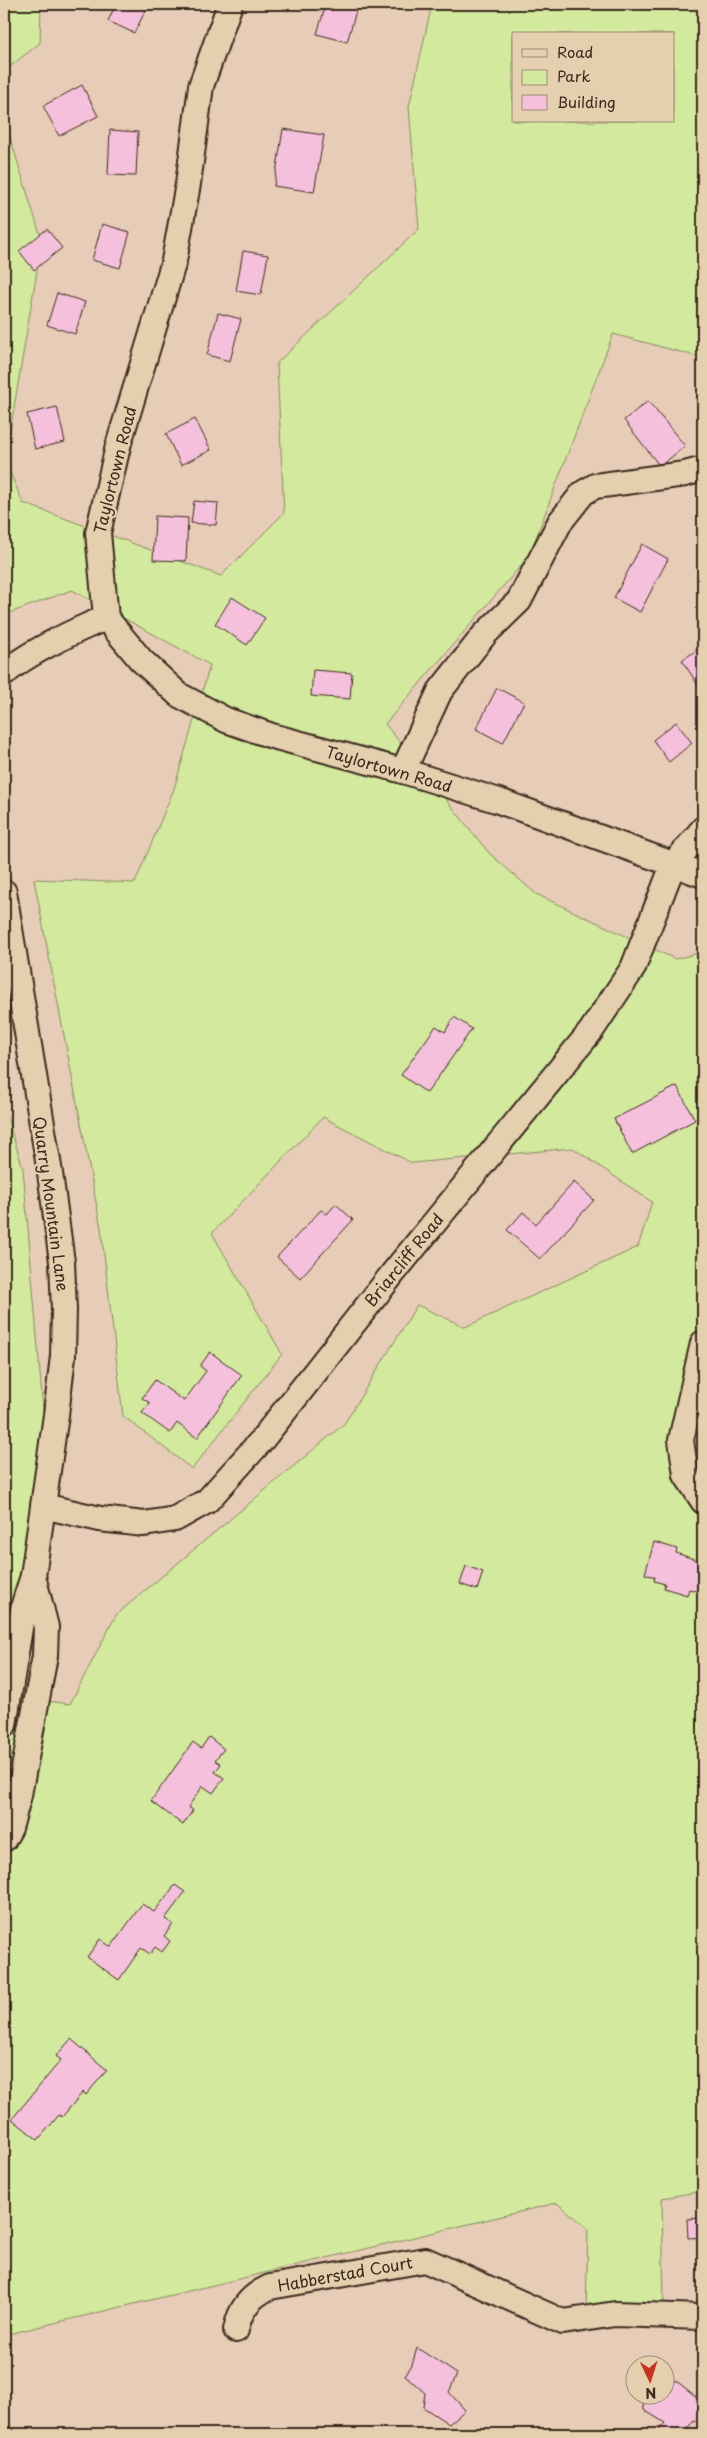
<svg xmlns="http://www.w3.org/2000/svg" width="707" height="2438" viewBox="0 0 707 2438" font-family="'Playpen Sans',sans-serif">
<rect width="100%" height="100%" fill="#e7ccb7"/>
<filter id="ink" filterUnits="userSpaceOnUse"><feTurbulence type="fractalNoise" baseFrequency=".02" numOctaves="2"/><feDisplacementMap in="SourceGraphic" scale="10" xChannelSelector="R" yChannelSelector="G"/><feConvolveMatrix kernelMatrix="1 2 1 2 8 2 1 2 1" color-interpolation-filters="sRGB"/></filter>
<g filter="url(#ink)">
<g fill="#d2e99e" stroke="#868a5e" fill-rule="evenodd">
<polygon points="4,4 41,4 40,43 4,71"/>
<path d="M432 4H703V358L613 334 529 556 385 724 489 853 536 894 675 959 703 952V2191L662 2198 664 2312 586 2316 588 2228 557 2203 4 2335V1758L16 1697 70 1704 116 1615 344 1424 417 1305 465 1327 638 1247 652 1202 573 1148 412 1163 323 1117 212 1233 282 1354 192 1469 123 1416 101 1228 34 879 135 883 174 789 210 665 72 590 4 615V118L42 241 5 461 23 503 221 576 284 513 277 363 419 229 409 107ZM513 34H673V121H513Z"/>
<polygon points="4,1109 23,1168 47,1458 4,1680"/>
</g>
<g fill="#f5c0dc" stroke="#3b2a1e">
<polygon points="116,4 149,4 134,33 108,21"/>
<polygon points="326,4 358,4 347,42 317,34"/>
<polygon points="82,85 98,116 59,136 43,106"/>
<polygon points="283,129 324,135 314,192 274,186"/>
<polygon points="110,130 138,132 136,176 108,175"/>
<polygon points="102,224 130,232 120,268 92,260"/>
<polygon points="47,229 62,248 34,270 19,251"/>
<polygon points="243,251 268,255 261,295 236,291"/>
<polygon points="57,293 85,302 75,334 47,325"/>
<polygon points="218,313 241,319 230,361 207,355"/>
<polygon points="648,401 685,446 664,463 658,464 624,420"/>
<polygon points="57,407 65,442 35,449 27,414"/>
<polygon points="195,419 211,450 181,465 166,434"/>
<polygon points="194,501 218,503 216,525 191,523"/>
<polygon points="155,516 188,518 186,561 153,560"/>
<polygon points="642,544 668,559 640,612 614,598"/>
<polygon points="232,597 265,618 247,645 215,624"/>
<polygon points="703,646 703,693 682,660"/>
<polygon points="313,670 352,673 350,699 311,696"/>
<polygon points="497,688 524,702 503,743 476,729"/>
<polygon points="676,722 692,743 669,762 653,740"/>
<polygon points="454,1017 472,1029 427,1093 401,1075 436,1026 445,1032"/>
<polygon points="677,1086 695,1120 632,1154 614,1119"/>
<polygon points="574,1182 594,1200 540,1259 507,1230 523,1212 536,1224"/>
<polygon points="336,1204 353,1220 300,1278 277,1257 321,1210 327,1214"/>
<polygon points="210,1352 242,1375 197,1438 177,1423 170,1433 142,1413 150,1403 142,1398 155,1380 184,1401 206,1371 200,1366"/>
<polygon points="654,1542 677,1549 676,1553 703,1562 703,1593 689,1589 687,1595 664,1588 665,1584 654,1581 655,1577 645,1574"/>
<polygon points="466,1566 483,1572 477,1590 460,1584"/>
<polygon points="209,1737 224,1749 215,1760 221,1764 215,1772 224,1778 213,1793 203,1786 188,1807 193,1810 183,1825 151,1801 193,1742 201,1748"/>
<polygon points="175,1885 185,1892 165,1919 173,1924 164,1936 170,1941 162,1952 155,1947 150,1954 141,1948 119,1980 87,1957 100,1939 111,1947 142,1904 154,1912"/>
<polygon points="71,2039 107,2070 86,2095 83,2092 62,2117 59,2115 38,2140 12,2119 61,2060 56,2056"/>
<polygon points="703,2218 703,2237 688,2238 687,2219"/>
<polygon points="417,2348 457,2374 449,2392 465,2410 449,2424 423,2407 425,2393 405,2375 412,2365"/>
<polygon points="675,2380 703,2402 703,2427 694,2420 683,2434 656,2434 665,2423 644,2410 642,2396 664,2396 664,2387 669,2388"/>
</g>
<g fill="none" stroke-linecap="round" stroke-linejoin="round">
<g stroke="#3b2a1e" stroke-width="28">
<g id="minor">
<polyline points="230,4 201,86 188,184 174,261 118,446 98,533 106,618 141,660 179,695 226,720 272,736 403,771 499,801 703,875"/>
<path d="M4 674C23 655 80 628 106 618"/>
<polyline points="403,771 440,691 485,634 519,601 560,522 583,493 595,486 685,474 703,469"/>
<polyline points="4,892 50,1173 62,1262 64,1309 63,1356 56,1415 33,1576 24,1604 4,1725"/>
<polyline points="703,1343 681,1440 686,1475 703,1501"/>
<polyline points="43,1506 100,1519 144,1524 175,1519 207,1501 261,1441 394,1272 591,1031 633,968 673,865 703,829"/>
<polyline points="4,1839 10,1828 19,1795 45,1656 46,1627 33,1576"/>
<path d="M236 2330C240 2309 250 2296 270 2287L425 2260 563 2322 615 2314 703 2317"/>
</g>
</g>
<use href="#minor" stroke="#e4cfae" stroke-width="24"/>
</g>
</g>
<g text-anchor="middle" stroke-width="4.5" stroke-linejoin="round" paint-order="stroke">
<g font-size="16" fill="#3b2a1e" stroke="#e4cfae">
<text transform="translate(115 470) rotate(-76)" y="6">Taylortown Road</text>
<text transform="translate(389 769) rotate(16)" y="6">Taylortown Road</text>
<text transform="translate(51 1204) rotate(82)" y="6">Quarry Mountain Lane</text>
<text transform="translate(404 1260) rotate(-51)" y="6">Briarcliff Road</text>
<text transform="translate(345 2274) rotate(-10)" y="6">Habberstad Court</text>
</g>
</g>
<rect width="707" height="2438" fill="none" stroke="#e4cfae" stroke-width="20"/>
<rect x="10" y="10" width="687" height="2418" fill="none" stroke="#3b2a1e" stroke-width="2" filter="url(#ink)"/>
<rect x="512" y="32" width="162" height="90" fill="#e4cfae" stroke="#a08d74"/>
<rect x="522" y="49" width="25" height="8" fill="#e4cfae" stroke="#a08d74"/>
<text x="557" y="58" font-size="15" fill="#3b2a1e">Road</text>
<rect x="522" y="70" width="25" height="15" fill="#d2e99e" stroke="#a08d74"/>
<text x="557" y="82" font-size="15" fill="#3b2a1e">Park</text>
<rect x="522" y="95" width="25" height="15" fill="#f5c0dc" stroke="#a08d74"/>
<text x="557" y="108" font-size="15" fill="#3b2a1e">Building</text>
<g transform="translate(650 2380) rotate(176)"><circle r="24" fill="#e4cfae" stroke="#a08d74"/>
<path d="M0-4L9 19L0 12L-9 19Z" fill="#c8321e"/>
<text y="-8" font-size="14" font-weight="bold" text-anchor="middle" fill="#3b2a1e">N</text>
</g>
</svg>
